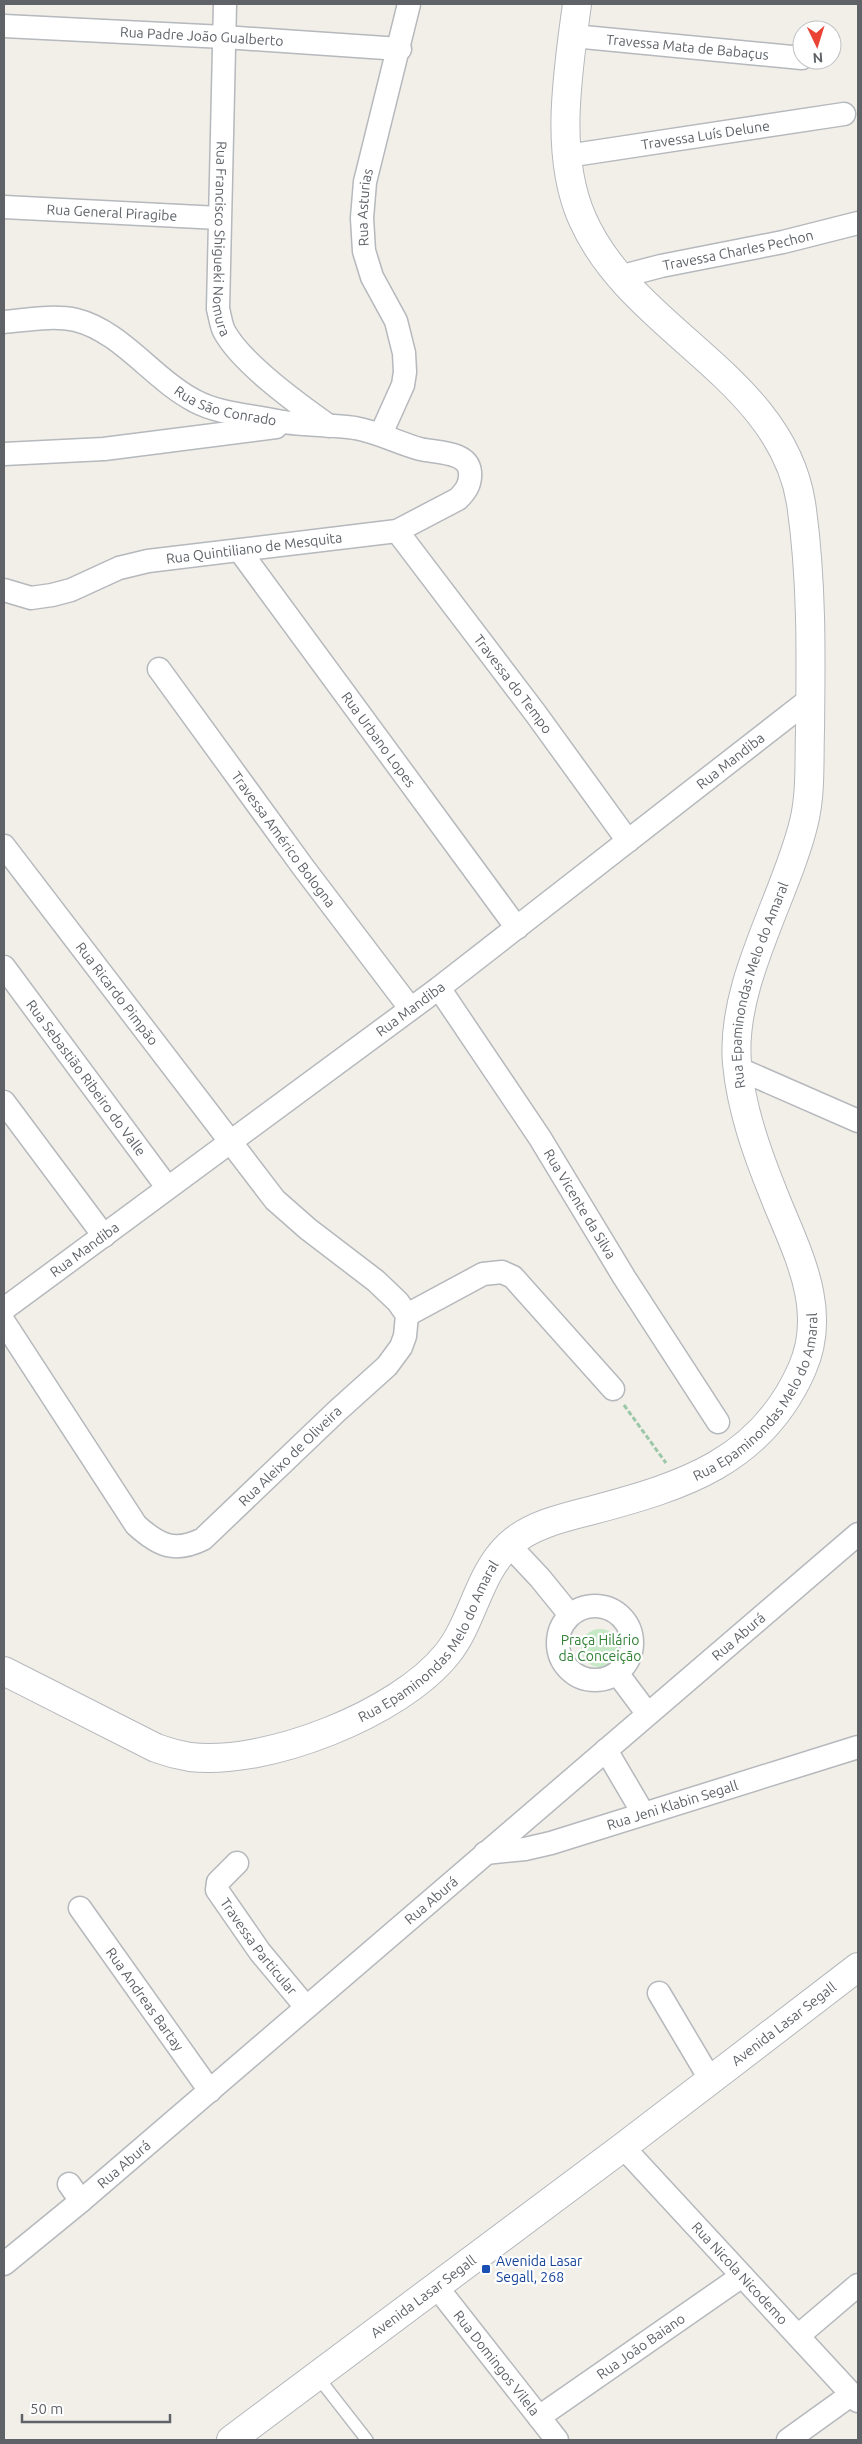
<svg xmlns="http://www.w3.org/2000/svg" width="862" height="2444" viewBox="0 0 862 2444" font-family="Ubuntu,sans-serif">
<rect width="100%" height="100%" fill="#f1efe8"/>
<circle fill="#c5e8c5" cx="600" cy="1648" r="19"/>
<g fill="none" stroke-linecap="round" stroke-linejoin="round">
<g stroke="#b5b8bc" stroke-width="14">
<polyline id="service" points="317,2376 367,2440"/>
</g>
<g stroke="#b5b8bc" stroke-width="25">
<g id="minor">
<path id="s1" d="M225 4 218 309C220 316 221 325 224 331 241 363 298 404 329 426"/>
<path id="s2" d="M4 26 224 37 400 49"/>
<path id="s3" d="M573 36 802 58"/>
<path id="s4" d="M567 156 844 114"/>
<path id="s5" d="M4 207 219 218"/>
<path id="s6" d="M619 277 661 266 783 242 858 223"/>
<path id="s7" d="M4 322C27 320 53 315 76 320 121 331 154 380 195 401 217 413 247 415 272 420 299 426 327 424 355 428 378 432 398 443 420 449 436 453 468 451 470 472 471 484 466 491 458 499L397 531 148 561 119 568 71 590 52 595 31 598 4 590"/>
<path id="s8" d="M381 434 403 385 405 372 404 353 396 321 372 277 364 251 362 218 365 182 409 4"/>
<polyline points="4,454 104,449 276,427"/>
<path id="s9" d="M397 531 536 714 628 841"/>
<path id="s10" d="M240 551 517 928"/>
<path id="s11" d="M159 669 303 867 410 1008"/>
<path id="s12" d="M4 846 275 1200 308 1229 376 1281 398 1302 407 1315 405 1336 401 1347 387 1366 337 1411 203 1539C175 1553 159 1546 136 1525L4 1322"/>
<path id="s13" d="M4 967 167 1187"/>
<path id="s14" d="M439 988 540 1138 624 1277 718 1422"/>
<polyline points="737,1068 858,1121"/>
<polyline points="4,1102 104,1236"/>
<path id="s15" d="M4 1309 439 988 810 699"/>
<polyline points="407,1315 483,1274 502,1272 513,1277 613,1389"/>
<polyline points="509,1545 540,1578 570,1615"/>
<circle cx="595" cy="1643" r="37"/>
<polyline points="617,1673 647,1713"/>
<polyline points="606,1750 643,1813"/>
<path id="s16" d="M485 1853 525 1849 551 1843 858 1747"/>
<path id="s17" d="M237 1863 218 1882 217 1890 260 1952 306 2007"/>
<path id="s18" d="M80 1908 210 2091"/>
<polyline points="659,1993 710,2079"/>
<path id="s19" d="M623 2147 858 2401"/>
<polyline points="69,2184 81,2201"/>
<path id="s20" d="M4 2264 81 2201 858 1534"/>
<path id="s21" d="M436 2286 557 2440"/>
<polyline points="798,2336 858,2285"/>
<path id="s22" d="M539 2417 742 2276"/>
<polyline points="788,2440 852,2394"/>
</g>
</g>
<g stroke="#b5b8bc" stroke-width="30">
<g id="tertiary">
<path id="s23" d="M4 1671 156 1748C167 1752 178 1755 190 1757 266 1766 399 1714 447 1654 473 1622 478 1574 509 1545 530 1525 565 1517 593 1510 683 1486 761 1462 802 1369 829 1308 796 1251 774 1195 757 1153 741 1108 737 1063 730 984 786 897 804 822 811 793 809 761 810 731 811 655 812 578 801 503 781 376 631 331 582 218 554 154 568 71 577 4"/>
<path id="s24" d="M231 2440 623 2147 858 1967"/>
</g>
</g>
<polyline stroke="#9cc7a9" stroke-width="3" stroke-dasharray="5 2.5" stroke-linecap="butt" points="624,1405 666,1463"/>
<use href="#service" stroke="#fff" stroke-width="11"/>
<use href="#minor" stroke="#fff" stroke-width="22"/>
<use href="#tertiary" stroke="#fff" stroke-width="28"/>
</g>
<rect fill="#1a4fb4" stroke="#fff" stroke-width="2" x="481" y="2264" width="10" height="10" rx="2.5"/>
<g text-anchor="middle" stroke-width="4.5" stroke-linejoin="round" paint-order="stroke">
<g font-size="14" fill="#5f6368" stroke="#fff">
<text dy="5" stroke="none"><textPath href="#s2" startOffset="198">Rua Padre João Gualberto</textPath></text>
<text dy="5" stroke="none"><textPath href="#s3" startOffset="115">Travessa Mata de Babaçus</textPath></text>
<text dy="5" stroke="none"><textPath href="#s4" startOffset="140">Travessa Luís Delune</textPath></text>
<text dy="5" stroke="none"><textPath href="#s8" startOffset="240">Rua Asturias</textPath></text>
<text dy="5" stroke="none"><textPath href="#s5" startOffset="108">Rua General Piragibe</textPath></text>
<text dy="5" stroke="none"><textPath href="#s1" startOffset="235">Rua Francisco Shigueki Nomura</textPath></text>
<text dy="5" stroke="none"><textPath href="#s6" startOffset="122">Travessa Charles Pechon</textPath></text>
<text dy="5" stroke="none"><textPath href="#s7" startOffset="248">Rua São Conrado</textPath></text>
<text transform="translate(254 548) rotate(-7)" y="5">Rua Quintiliano de Mesquita</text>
<text dy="5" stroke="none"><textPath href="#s9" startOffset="192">Travessa do Tempo</textPath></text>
<text dy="5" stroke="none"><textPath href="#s10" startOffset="234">Rua Urbano Lopes</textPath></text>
<text dy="5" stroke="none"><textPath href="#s15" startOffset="910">Rua Mandiba</textPath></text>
<text dy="5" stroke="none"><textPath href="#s11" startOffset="211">Travessa Américo Bologna</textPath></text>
<text dy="5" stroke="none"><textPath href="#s23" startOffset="1372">Rua Epaminondas Melo do Amaral</textPath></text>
<text dy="5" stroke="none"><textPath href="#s12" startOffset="186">Rua Ricardo Pimpão</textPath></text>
<text dy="5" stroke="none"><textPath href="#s15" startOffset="505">Rua Mandiba</textPath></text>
<text dy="5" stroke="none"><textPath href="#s13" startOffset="138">Rua Sebastião Ribeiro do Valle</textPath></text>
<text dy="5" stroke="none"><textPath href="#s14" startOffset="258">Rua Vicente da Silva</textPath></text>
<text dy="5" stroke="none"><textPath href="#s15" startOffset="100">Rua Mandiba</textPath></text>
<text dy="5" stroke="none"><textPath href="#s23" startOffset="922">Rua Epaminondas Melo do Amaral</textPath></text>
<text transform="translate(290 1456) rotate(-44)" y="5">Rua Aleixo de Oliveira</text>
<text dy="5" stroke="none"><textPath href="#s20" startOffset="966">Rua Aburá</textPath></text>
<text dy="5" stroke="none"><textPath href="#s23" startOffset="488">Rua Epaminondas Melo do Amaral</textPath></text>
<text dy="5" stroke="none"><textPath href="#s16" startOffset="194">Rua Jeni Klabin Segall</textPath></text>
<text dy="5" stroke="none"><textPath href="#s20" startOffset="561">Rua Aburá</textPath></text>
<text dy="5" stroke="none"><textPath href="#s17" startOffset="105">Travessa Particular</textPath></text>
<text dy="5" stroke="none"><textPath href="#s18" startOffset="112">Rua Andreas Bartay</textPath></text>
<text dy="5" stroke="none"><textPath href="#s24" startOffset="692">Avenida Lasar Segall</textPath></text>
<text dy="5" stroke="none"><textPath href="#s20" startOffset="156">Rua Aburá</textPath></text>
<text dy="5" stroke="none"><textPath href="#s19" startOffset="172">Rua Nicola Nicodemo</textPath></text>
<text dy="5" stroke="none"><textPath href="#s24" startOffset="240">Avenida Lasar Segall</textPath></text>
<text dy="5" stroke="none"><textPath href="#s22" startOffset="124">Rua João Baiano</textPath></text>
<text dy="5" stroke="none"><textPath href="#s21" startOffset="98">Rua Domingos Vilela</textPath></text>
</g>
<g font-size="14" fill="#348238" stroke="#fff">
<text x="600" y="1645">Praça Hilário<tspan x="600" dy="16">da Conceição</tspan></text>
</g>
<g font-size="14" fill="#164399" stroke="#fff" text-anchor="start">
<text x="496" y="2266">Avenida Lasar<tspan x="496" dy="16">Segall, 268</tspan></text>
</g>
</g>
<rect width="862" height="2444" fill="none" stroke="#5f6368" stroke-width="10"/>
<g transform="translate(817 45) rotate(176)"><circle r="24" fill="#ffffff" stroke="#bfc1c3"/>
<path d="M0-4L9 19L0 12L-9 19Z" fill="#ea4335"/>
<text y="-8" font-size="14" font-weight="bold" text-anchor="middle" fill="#5f6368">N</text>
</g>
<path d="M22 2414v8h148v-8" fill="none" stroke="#5f6368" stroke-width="2.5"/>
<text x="30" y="2414" font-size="15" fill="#5f6368" stroke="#ffffff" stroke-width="4" paint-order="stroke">50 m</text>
</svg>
